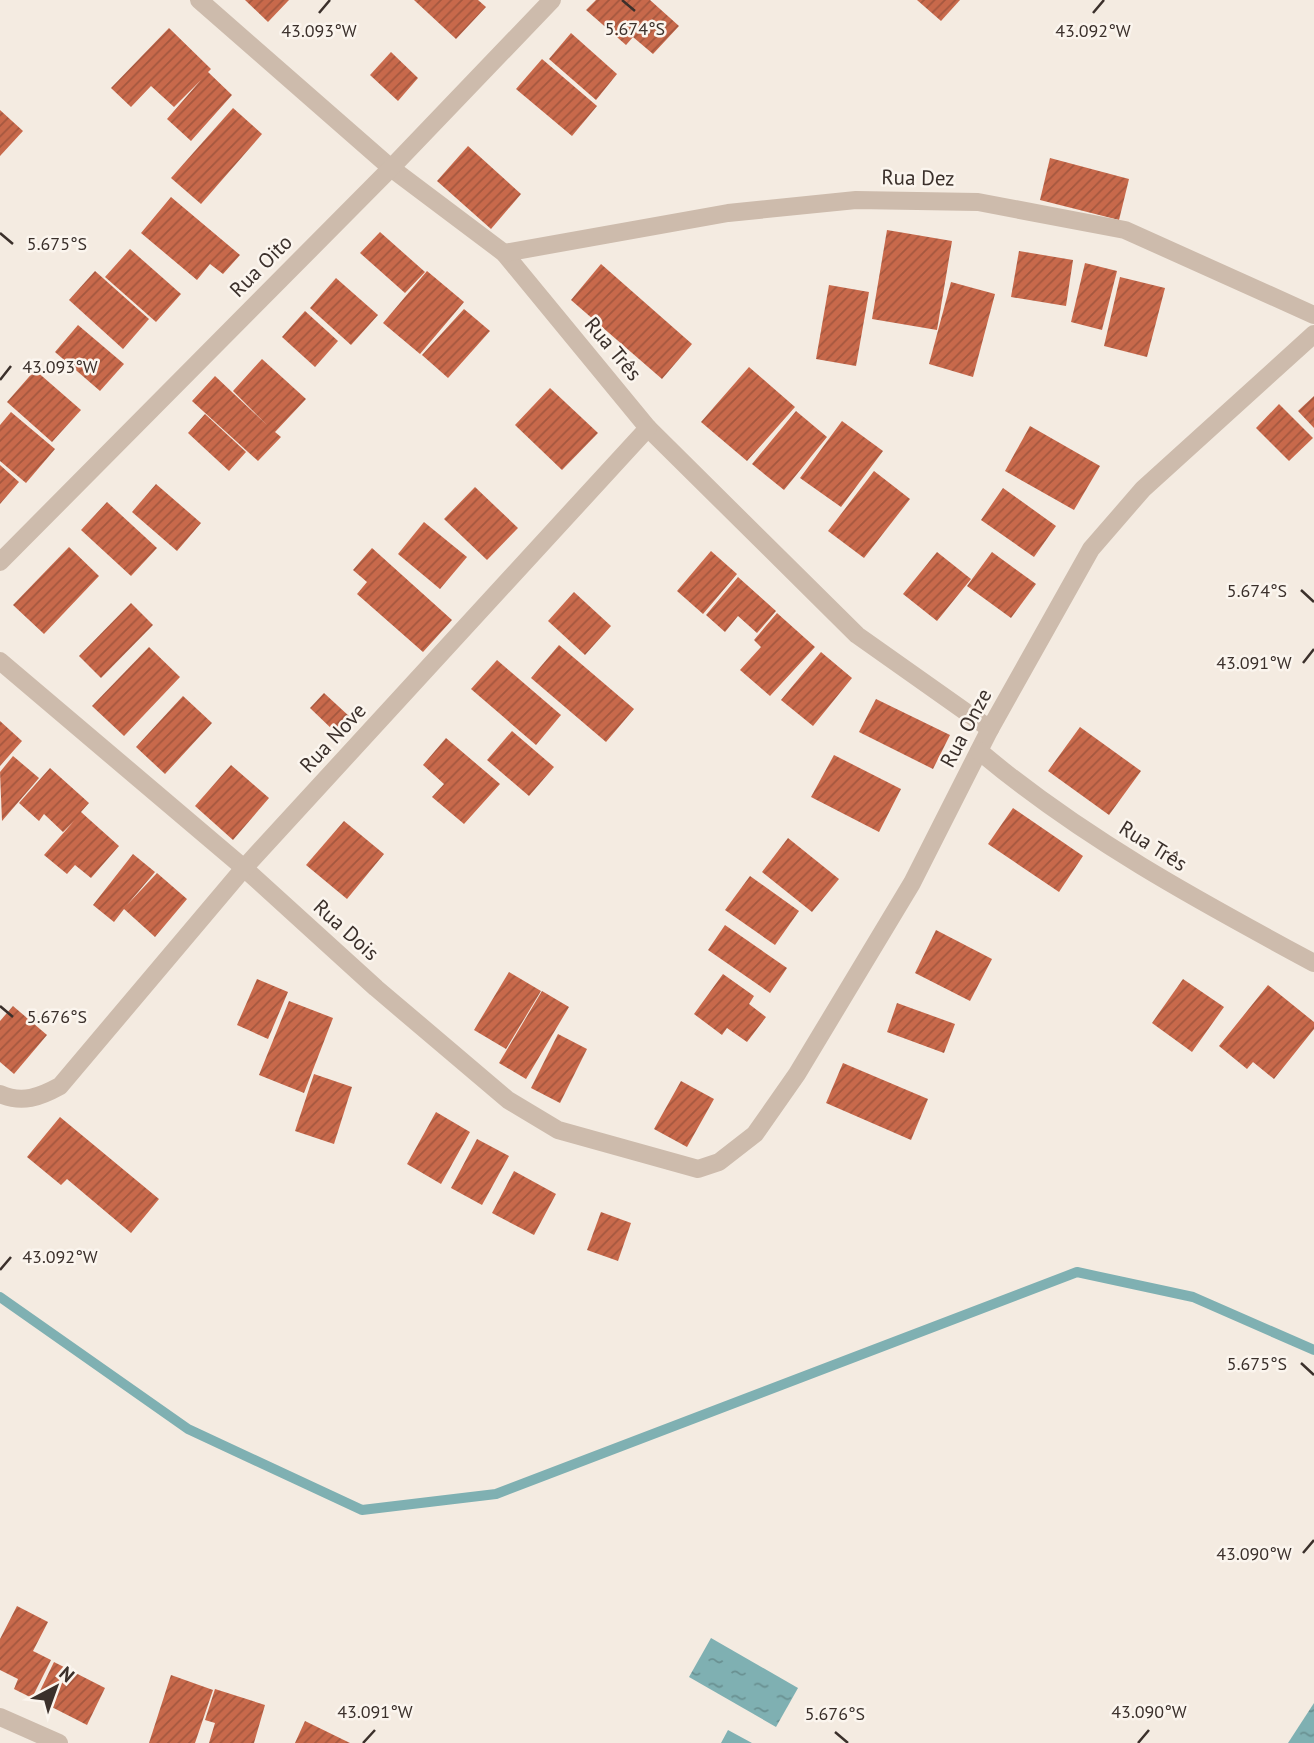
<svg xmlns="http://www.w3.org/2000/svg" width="1314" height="1743" viewBox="0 0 1314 1743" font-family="'PT Sans',sans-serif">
<defs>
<pattern id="water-ripples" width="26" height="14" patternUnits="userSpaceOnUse" patternTransform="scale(1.75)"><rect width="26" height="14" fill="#7fb0b2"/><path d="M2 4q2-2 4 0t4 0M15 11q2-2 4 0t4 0" fill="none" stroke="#699091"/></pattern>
<pattern id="building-hatch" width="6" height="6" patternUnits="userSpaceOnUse" patternTransform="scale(1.75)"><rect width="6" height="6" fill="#c8694b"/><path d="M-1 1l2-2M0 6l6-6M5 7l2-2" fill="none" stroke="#a4573f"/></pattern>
</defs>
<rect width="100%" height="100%" fill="#f4ebe1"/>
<g fill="url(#water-ripples)">
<polygon points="711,1638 798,1688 776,1727 689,1677"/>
<polygon points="1314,1703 1314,1743 1288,1743"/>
<polygon points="728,1730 752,1743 753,1743 721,1743"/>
</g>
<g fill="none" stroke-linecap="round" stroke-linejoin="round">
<polyline stroke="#7fb0b2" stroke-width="10" points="0,1297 188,1429 362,1510 496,1494 1077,1272 1193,1297 1314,1350"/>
</g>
<g fill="url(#building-hatch)">
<polygon points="245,0 289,0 268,22"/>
<polygon points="414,0 478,0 486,7 456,39"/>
<polygon points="596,0 650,0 679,26 653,54 633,37 626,45 586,10"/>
<polygon points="917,0 960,0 941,21"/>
<polygon points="169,28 211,69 208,72 232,95 191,141 167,119 201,80 174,107 151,86 131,107 111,88"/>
<polygon points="571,33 617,74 596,100 549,59"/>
<polygon points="391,52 418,78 398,101 370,75"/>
<polygon points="542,59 597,106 572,136 516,89"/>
<polygon points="233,108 262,134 201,204 171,178"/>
<polygon points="0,110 23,131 0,156"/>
<polygon points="468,146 521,194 491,229 437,181"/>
<polygon points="1050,158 1129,179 1119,220 1040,200"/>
<polygon points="171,197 240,255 223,274 210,264 197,280 141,233"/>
<polygon points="887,230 952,241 937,330 872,319"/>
<polygon points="380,232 425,272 405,293 360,253"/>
<polygon points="130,249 181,294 156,322 105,277"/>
<polygon points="1019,251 1073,260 1066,306 1011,297"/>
<polygon points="1085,263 1117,271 1102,330 1071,322"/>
<polygon points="601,264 692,344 662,379 571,300"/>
<polygon points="95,271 149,319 123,349 69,300"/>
<polygon points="427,271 464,302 420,354 383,323"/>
<polygon points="1120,277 1165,288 1147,357 1104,346"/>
<polygon points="336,278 378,315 351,345 310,308"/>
<polygon points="951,282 995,294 973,377 929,364"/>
<polygon points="829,285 869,292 856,366 816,359"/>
<polygon points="464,309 490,331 448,378 422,355"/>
<polygon points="305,311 338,341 315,367 282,337"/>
<polygon points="78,325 124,364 100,391 55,352"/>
<polygon points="262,359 306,399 275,432 281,437 258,461 192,401 215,376 268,426 233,391"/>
<polygon points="749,367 795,407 747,461 701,422"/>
<polygon points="35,370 81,410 52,442 7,402"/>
<polygon points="550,388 598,433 562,470 515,425"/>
<polygon points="1314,396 1314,428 1298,411"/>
<polygon points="1279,404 1313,438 1289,461 1256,428"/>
<polygon points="796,411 827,437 784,490 752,464"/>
<polygon points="11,412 55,449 26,483 0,461 0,425"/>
<polygon points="205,414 246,452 229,471 188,433"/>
<polygon points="842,421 883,451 841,507 800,478"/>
<polygon points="1030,426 1100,466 1074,510 1005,471"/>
<polygon points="0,465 19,482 0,504"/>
<polygon points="874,471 910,499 864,558 828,531"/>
<polygon points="156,484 201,523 177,551 132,512"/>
<polygon points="475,487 518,528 487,560 444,519"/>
<polygon points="1003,488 1056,526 1034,557 981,520"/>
<polygon points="107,502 157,548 131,576 81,530"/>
<polygon points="424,522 467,557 440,589 398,554"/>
<polygon points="69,547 99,576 44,634 13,605"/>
<polygon points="372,548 452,620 423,652 357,594 367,582 353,570"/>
<polygon points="711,551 737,574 703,614 677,591"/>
<polygon points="937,552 971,579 937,621 903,594"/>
<polygon points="992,552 1036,584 1011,618 967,586"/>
<polygon points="738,577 776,611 757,633 738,616 725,632 706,615"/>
<polygon points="574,592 611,626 585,655 548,621"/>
<polygon points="131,603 153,625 101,678 79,656"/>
<polygon points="777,613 815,647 770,696 740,670 761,647 754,640"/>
<polygon points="559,645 634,709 606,742 531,678"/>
<polygon points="149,647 180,677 124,736 92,706"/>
<polygon points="821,652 852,678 813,726 781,700"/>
<polygon points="497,660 561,715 536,745 471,689"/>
<polygon points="324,693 350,717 335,732 310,708"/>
<polygon points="183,696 212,723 165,774 136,747"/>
<polygon points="876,699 950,735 933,769 859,732"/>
<polygon points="0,721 22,741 0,766"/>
<polygon points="1080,727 1141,771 1109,815 1048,771"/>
<polygon points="512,731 554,767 529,796 487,760"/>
<polygon points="446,738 500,784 464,824 432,797 444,784 423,765"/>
<polygon points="834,755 901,789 879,832 811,797"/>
<polygon points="13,756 39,778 2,821 0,772"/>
<polygon points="231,765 269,798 233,840 195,806"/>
<polygon points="50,768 89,803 81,812 119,846 91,878 75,865 67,874 44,855 74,821 63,832 44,814 39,821 19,803"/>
<polygon points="1013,808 1083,856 1059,892 988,844"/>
<polygon points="344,821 384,854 347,899 306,865"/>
<polygon points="788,838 839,879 812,912 762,872"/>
<polygon points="133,854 155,872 127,905 157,873 187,899 155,937 124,909 114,922 93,905"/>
<polygon points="750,876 799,911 775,945 725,910"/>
<polygon points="725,925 787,968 770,993 708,950"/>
<polygon points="936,930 992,959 970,1001 915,973"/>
<polygon points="509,972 541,991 506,1049 474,1030"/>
<polygon points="723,974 754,996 749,1004 766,1017 747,1042 727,1028 722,1035 694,1014"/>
<polygon points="257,979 288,992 268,1039 237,1025"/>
<polygon points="1183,979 1224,1007 1192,1052 1152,1023"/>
<polygon points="1268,985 1314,1022 1314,1029 1274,1079 1253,1062 1247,1069 1219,1046"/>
<polygon points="542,991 569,1007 526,1079 499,1063"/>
<polygon points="289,1001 333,1018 304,1093 259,1075"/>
<polygon points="897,1003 955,1024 944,1053 887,1032"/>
<polygon points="13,1006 47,1035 14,1074 0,1062 0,1021"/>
<polygon points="558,1034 587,1049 560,1103 531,1088"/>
<polygon points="843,1063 928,1099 911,1140 826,1103"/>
<polygon points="314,1074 352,1087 334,1144 295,1131"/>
<polygon points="681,1081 714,1099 687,1147 654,1129"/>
<polygon points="436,1112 470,1132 441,1184 407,1164"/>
<polygon points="60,1117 159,1199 131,1233 67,1179 61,1185 27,1157"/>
<polygon points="477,1139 509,1156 482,1205 451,1188"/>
<polygon points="514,1171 556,1194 534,1235 492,1213"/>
<polygon points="601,1212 631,1223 618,1261 587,1250"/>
<polygon points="17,1606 48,1622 33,1651 51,1660 32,1698 14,1689 18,1679 0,1670 0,1639"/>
<polygon points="54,1662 105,1688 87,1725 36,1699"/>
<polygon points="171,1675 213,1690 195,1743 149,1743"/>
<polygon points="215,1689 265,1705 254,1743 209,1743 215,1723 205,1720"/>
<polygon points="305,1721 350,1743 295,1743"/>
</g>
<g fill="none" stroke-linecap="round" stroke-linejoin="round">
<g stroke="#cdbbac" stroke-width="18">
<polyline points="199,0 391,168 504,253 648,428 857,635 990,729"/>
<polyline points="504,253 728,213 856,200 978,202 1125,230 1314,315"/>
<polyline points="0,562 391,168 552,0"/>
<polyline points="0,661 244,868 376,988 508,1100 558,1130 698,1169 719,1162 755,1134 797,1074 912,883 990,729 1091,549 1143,489 1314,334"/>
<path d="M979 751C1081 837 1197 900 1314 963"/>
<path d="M0 1094C22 1104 40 1097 60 1086L244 868 648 428"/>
<polyline points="0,1717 59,1743"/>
</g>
</g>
<path fill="none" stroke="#3b302b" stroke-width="2.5" d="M622 0 635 11M319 13 330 0M1093 13 1104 0M0 233 13 244M0 380 11 366M1301 590 1314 602M1303 663 1314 649M0 1006 13 1017M0 1270 11 1257M1301 1363 1314 1375M1303 1553 1314 1540M835 1732 848 1743M363 1743 375 1730M1138 1743 1149 1730"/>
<g text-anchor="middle" stroke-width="5" stroke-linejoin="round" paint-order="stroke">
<g font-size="21" fill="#3b302b" stroke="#fbf5ee">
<text transform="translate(918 178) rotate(1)" y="7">Rua Dez</text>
<text transform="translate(261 266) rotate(-45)" y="7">Rua Oito</text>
<text transform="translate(613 349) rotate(50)" y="7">Rua Três</text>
<text transform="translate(966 728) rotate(-62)" y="7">Rua Onze</text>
<text transform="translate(333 738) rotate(-47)" y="7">Rua Nove</text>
<text transform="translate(1153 846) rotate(32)" y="7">Rua Três</text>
<text transform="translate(346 930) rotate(42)" y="7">Rua Dois</text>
</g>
</g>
<g font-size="18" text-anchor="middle" fill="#3b302b" stroke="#fbf5ee" stroke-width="5" stroke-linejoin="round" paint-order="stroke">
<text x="635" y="35">5.674°S</text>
<text x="319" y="37">43.093°W</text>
<text x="1093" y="37">43.092°W</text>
<text x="57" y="250">5.675°S</text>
<text x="60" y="373">43.093°W</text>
<text x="1257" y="597">5.674°S</text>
<text x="1254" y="669">43.091°W</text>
<text x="57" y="1023">5.676°S</text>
<text x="60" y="1263">43.092°W</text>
<text x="1257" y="1370">5.675°S</text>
<text x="1254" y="1560">43.090°W</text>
<text x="375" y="1718">43.091°W</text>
<text x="1149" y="1718">43.090°W</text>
<text x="835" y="1720">5.676°S</text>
</g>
<g transform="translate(56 1687) rotate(41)" stroke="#fbf5ee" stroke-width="5" paint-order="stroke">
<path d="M0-5L12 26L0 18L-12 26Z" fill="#3b302b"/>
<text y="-10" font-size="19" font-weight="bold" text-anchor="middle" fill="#3b302b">N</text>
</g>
</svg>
